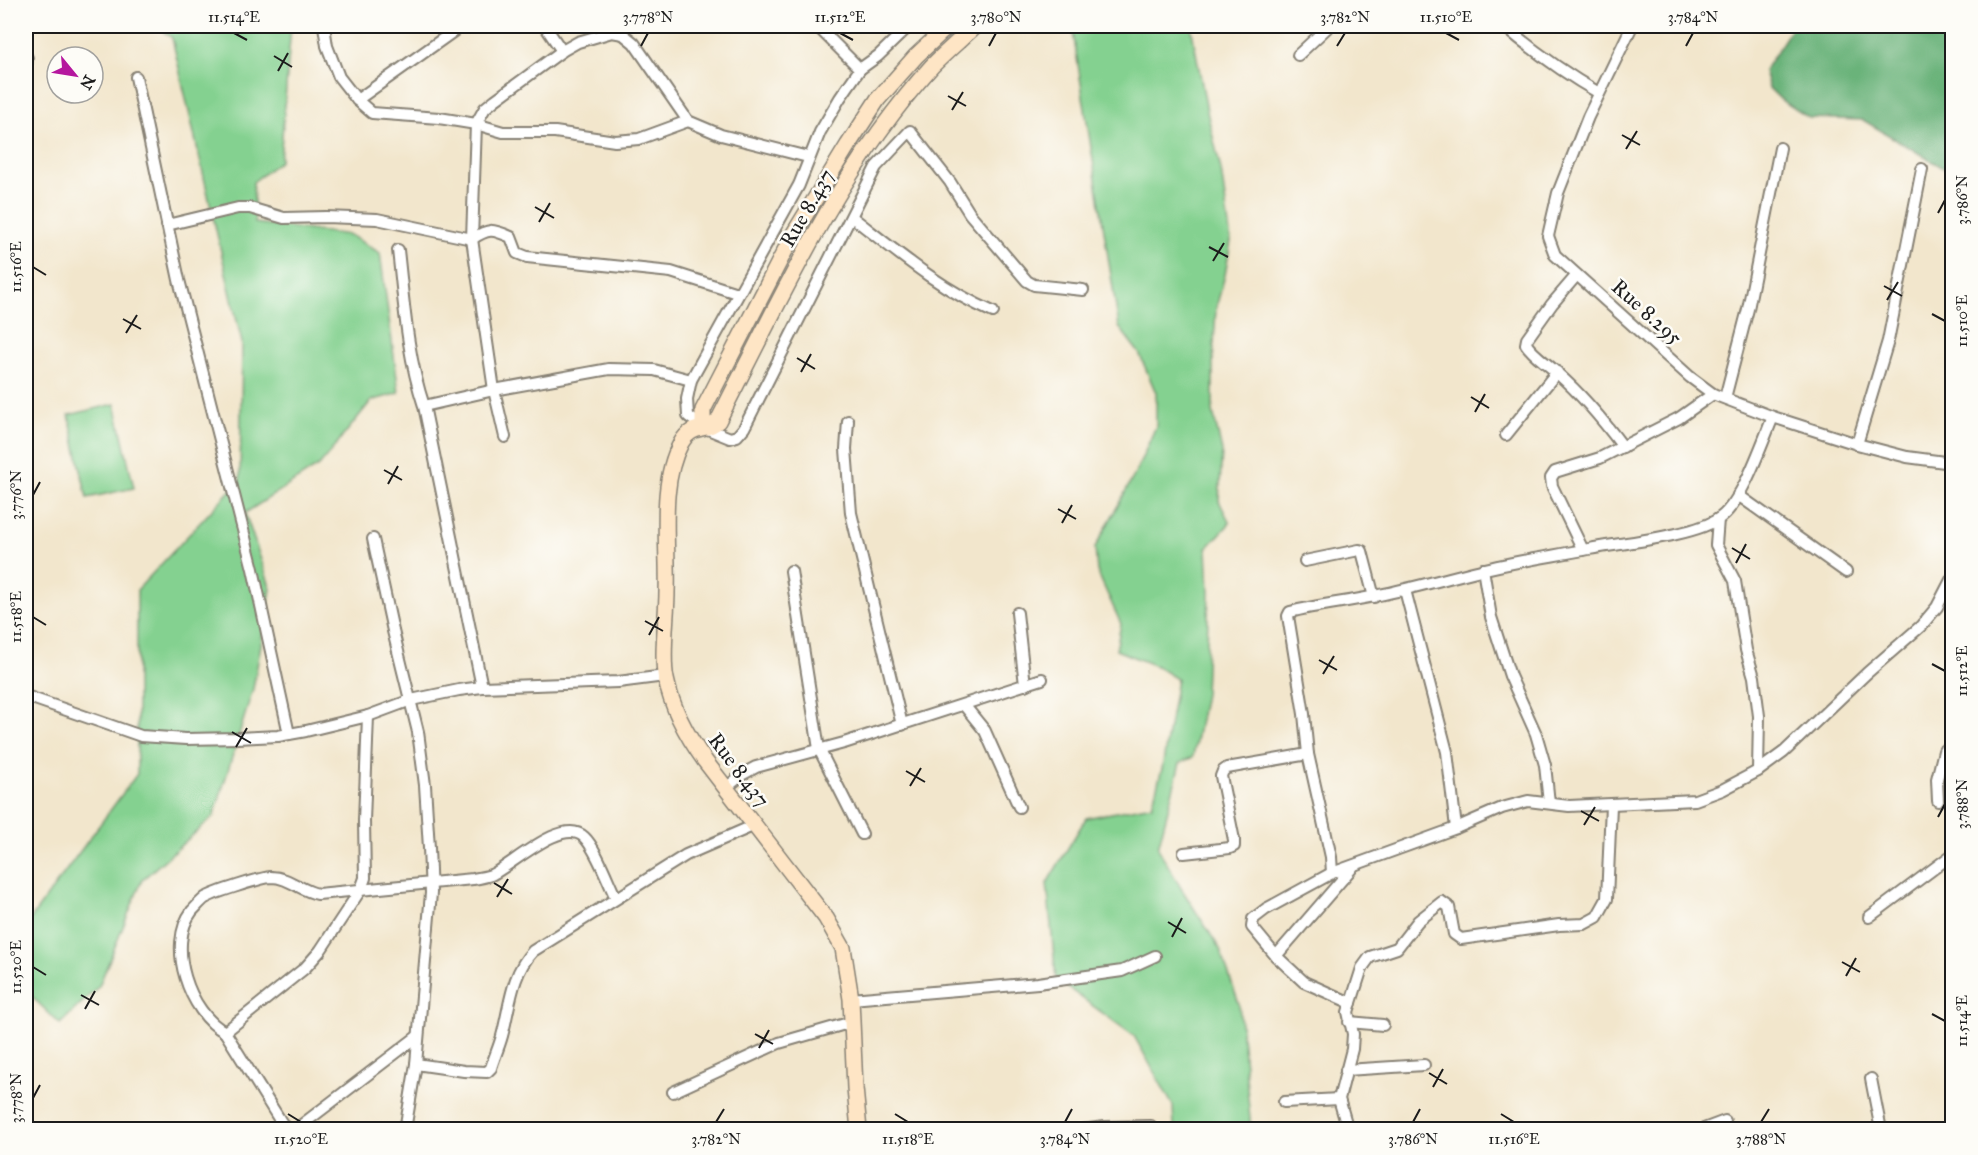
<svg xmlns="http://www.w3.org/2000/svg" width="1978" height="1155" viewBox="0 0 1978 1155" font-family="'IM FELL Great Primer',serif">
<rect width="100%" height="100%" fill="#fdfcf7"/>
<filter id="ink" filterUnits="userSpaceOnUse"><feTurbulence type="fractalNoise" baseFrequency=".0167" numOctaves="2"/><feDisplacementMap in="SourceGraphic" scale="12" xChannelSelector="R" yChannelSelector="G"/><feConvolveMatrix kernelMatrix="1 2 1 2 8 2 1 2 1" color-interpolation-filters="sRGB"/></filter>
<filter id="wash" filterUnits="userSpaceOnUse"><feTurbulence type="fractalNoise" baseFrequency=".008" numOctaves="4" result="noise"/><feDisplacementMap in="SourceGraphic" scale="24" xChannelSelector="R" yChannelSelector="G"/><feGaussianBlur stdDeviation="1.35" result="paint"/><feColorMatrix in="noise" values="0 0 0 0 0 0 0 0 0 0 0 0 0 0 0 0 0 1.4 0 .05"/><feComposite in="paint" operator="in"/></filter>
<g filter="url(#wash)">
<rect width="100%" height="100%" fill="#f2e6cc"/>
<g fill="#84d190" stroke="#507656" stroke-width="1.5">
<polygon points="157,26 291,26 280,161 253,182 255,223 350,235 380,253 399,393 371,401 320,465 245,513 271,589 253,689 214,816 142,880 99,986 60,1024 26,991 26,925 137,774 137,590 240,480 242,343 172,38"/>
<polygon points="1072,26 1191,26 1208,116 1221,170 1231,241 1225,275 1216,308 1213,363 1213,412 1222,451 1219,501 1230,523 1207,548 1209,593 1205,694 1193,757 1180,763 1158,848 1181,888 1220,949 1239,1004 1251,1129 1174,1129 1173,1106 1134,1036 1056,979 1047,883 1086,818 1152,805 1162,769 1177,679 1156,666 1116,650 1121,624 1097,571 1095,548 1136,472 1156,426 1156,393 1139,353 1119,327"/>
<polygon points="115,404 134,488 87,498 69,415"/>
</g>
<polygon fill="#6bb37a" stroke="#44684b" stroke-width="1.5" points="1793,26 1952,26 1952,173 1863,120 1809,118 1781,100 1769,88 1764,71"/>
</g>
<g filter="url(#ink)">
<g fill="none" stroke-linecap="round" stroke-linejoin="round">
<g stroke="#878174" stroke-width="14">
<g id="minor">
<polyline points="324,26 327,46 339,77 357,100 372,113 439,118 476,124 503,132 555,132 615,141 639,139 688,121"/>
<polyline points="545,26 562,51"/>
<polyline points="817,26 860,69"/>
<polyline points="909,26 878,56 860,69 840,98 820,132 799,185 691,380 687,399 688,416 703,427 730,438 737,436 744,428 876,167 910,131 950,182 970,214 1027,281 1034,285 1083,290"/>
<path d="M1504 26C1534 51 1564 73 1599 93"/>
<polyline points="1632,26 1588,117 1558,193 1548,236 1555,255 1690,377 1713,394 1773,417 1857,444 1907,457 1952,463"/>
<polyline points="1298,55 1329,26"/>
<polyline points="26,56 27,58 26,66"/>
<polyline points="136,77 179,280 253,569 289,734"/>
<polyline points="357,100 461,26"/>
<path d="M852 217C897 252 940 289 993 312"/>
<path d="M167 225 238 208H250L284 218 326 217 377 219 472 239C489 228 492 229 511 237L517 253 527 257 671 272 737 293"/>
<path d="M398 250C404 303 407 355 424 406L482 687"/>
<path d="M1576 276 1552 304 1527 339 1526 344C1534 356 1547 363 1557 373 1582 395 1603 420 1623 447"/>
<polyline points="1725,398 1748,309 1780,148"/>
<polyline points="424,406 494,390 609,369 654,370 691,380"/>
<polyline points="848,421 846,449 851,513 902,725"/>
<polyline points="1506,435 1557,372"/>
<polyline points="505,437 494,390 472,239 476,124 485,108 495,100 562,51 578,42 612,32 623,34 634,43 688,121 721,135 808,157"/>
<polyline points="1857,444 1888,341 1922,169"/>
<polyline points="1738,495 1846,572"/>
<polyline points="1718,519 1716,545 1735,581 1746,650 1754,677 1759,716 1758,771"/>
<polyline points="373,539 393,631 418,732 425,785 429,848 431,893 416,1064 405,1130"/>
<polyline points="1583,550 1552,486 1551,478 1555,472 1600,458 1679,418 1713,394"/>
<polyline points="1305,561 1359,550 1362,551 1374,597"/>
<polyline points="1483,569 1491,617 1510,676 1536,734 1545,765 1549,803"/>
<polyline points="791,571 819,749 862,834"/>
<polyline points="1405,590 1447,752 1456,828"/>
<polyline points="1017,613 1025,685"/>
<polyline points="26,696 141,736 186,739 237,738 278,736 306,731 368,716 411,700 459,690 482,687 618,682 665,676"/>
<polyline points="964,705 985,731 1019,807"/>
<polyline points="726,788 743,774 756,767 844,743 1042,679"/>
<polyline points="1938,801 1937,779 1944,751 1952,747"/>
<polyline points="1184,853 1230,848 1234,846 1234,840 1221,776 1223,771 1227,768 1308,754"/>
<path d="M1332 873 1331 857 1308 754 1304 714 1288 616 1290 612C1320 604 1350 602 1379 595 1414 588 1447 578 1481 570 1516 561 1553 556 1589 549 1621 543 1697 536 1721 517 1743 500 1762 443 1773 417"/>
<polyline points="1869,917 1952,855"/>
<polyline points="1276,956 1252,927 1253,919 1266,909 1332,873 1456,828 1502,808 1528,801 1569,806 1695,800 1722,790 1758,771 1784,752 1867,673 1921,626 1937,607 1952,578"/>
<polyline points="851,999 1038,983 1122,971 1155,956"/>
<polyline points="1351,1003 1304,982 1276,956 1352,868"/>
<polyline points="1349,1022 1383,1025"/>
<path d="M225 1032C189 1013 166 945 192 911 196 907 201 901 205 898 216 892 260 878 271 877 289 877 301 891 318 894L473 879C479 878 485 877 491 875 511 866 563 816 584 837 596 848 608 882 616 898"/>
<path d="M416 1064 464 1071 487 1072 491 1068C494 1058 499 1047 502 1036 510 1007 511 974 533 951L686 855 755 825"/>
<polyline points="1346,1070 1424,1065"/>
<polyline points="1871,1079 1881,1130"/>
<polyline points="673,1092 779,1043 852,1022"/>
<polyline points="1284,1102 1339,1099"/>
<polyline points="286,1130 225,1032 305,968 320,951 361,889 365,878 364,821 368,716"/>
<polyline points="295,1130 418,1036"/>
<polyline points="1081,1130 1105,1127 1151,1126"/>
<polyline points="1348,1130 1339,1099 1352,1049 1353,1034 1348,1012 1362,968 1370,957 1397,948 1418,921 1442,902 1449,907 1454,934 1461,939 1559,925 1584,924 1597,917 1607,899 1611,805"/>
<polyline points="1701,1130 1725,1121"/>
</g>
</g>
<g stroke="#878174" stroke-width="18">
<g id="secondary">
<polyline points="703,427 703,410 793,235 848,145 878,99 916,56 948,26"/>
<path d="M859 1130 855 1088 851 999 843 948 826 918 705 761C687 736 672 709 666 679 661 657 667 616 667 592 669 546 658 485 681 443 693 422 705 433 718 421 781 298 839 169 932 66 946 52 961 39 975 26"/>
</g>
</g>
<use href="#minor" stroke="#fff" stroke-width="10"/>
<use href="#secondary" stroke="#fee5c5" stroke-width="15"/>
</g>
</g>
<path fill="none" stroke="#1c1c1c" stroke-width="2" d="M234 33 247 40M840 33 853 40M1446 33 1459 40M641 46 648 33M989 46 996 33M1337 46 1345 33M1686 46 1693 33M274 56 292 67M278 71 288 53M948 96 966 106M952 110 963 92M1622 135 1640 145M1626 149 1637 131M535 207 554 218M1938 213 1945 200M539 222 550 203M1209 247 1228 257M1213 261 1224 243M33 267 46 275M1884 286 1902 296M1887 300 1898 282M1932 314 1945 321M123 319 141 329M126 333 137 315M797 358 815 369M801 372 811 354M1471 397 1489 408M1475 412 1485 394M384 470 402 480M388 484 398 466M33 495 40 482M1058 509 1076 519M1062 523 1072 505M1732 548 1750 559M1736 563 1746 544M33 617 46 625M645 621 663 631M649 635 659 617M1319 660 1337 670M1932 664 1945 671M1323 674 1334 656M232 732 251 743M236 747 247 728M906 771 925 782M910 786 921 768M1581 811 1599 821M1938 817 1945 804M1584 825 1595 807M494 883 512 894M497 897 508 879M1168 922 1186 933M1172 937 1182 918M1842 962 1860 972M33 967 46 975M1846 976 1856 958M81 995 99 1005M85 1009 95 991M1932 1014 1945 1021M755 1034 773 1044M759 1048 769 1030M1429 1073 1447 1084M1433 1087 1443 1069M33 1098 40 1085M288 1114 301 1122M895 1114 908 1122M1501 1114 1514 1122M716 1122 724 1109M1065 1122 1072 1109M1413 1122 1420 1109M1761 1122 1769 1109"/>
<g text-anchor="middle" stroke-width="5" stroke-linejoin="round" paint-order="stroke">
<g font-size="21" fill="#1c1c1c" stroke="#fdfcf7">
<text transform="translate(807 208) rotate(-60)" y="7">Rue 8.437</text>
<text transform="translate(1647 312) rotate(42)" y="7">Rue 8.295</text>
<text transform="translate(739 770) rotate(53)" y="7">Rue 8.437</text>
</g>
</g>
<rect width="1978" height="1155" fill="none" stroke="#fdfcf7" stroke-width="66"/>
<g transform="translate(75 75) rotate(120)"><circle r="28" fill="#fdfcf7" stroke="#a3a29f" stroke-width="1.5"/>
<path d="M0-4.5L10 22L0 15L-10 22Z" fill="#b5179e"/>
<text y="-9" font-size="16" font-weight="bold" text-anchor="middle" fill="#1c1c1c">N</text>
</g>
<rect x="33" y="33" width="1912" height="1089" fill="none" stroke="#1c1c1c" stroke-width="2"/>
<g font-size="15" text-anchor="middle" fill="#1c1c1c">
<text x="234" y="22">11.514°E</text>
<text x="648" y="22">3.778°N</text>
<text x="840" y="22">11.512°E</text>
<text x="996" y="22">3.780°N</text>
<text x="1345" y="22">3.782°N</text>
<text x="1446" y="22">11.510°E</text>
<text x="1693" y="22">3.784°N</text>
<text transform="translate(1962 200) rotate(-90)" y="5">3.786°N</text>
<text transform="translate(16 267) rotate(-90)" y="5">11.516°E</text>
<text transform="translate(1962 321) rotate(-90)" y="5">11.510°E</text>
<text transform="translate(16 495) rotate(-90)" y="5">3.776°N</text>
<text transform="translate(16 617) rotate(-90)" y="5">11.518°E</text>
<text transform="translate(1962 671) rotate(-90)" y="5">11.512°E</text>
<text transform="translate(1962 804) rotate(-90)" y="5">3.788°N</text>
<text transform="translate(16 967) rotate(-90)" y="5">11.520°E</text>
<text transform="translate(1962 1021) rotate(-90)" y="5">11.514°E</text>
<text transform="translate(16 1098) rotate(-90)" y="5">3.778°N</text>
<text x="301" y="1144">11.520°E</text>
<text x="716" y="1144">3.782°N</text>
<text x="908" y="1144">11.518°E</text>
<text x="1065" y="1144">3.784°N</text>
<text x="1413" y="1144">3.786°N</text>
<text x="1514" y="1144">11.516°E</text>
<text x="1761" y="1144">3.788°N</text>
</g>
</svg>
